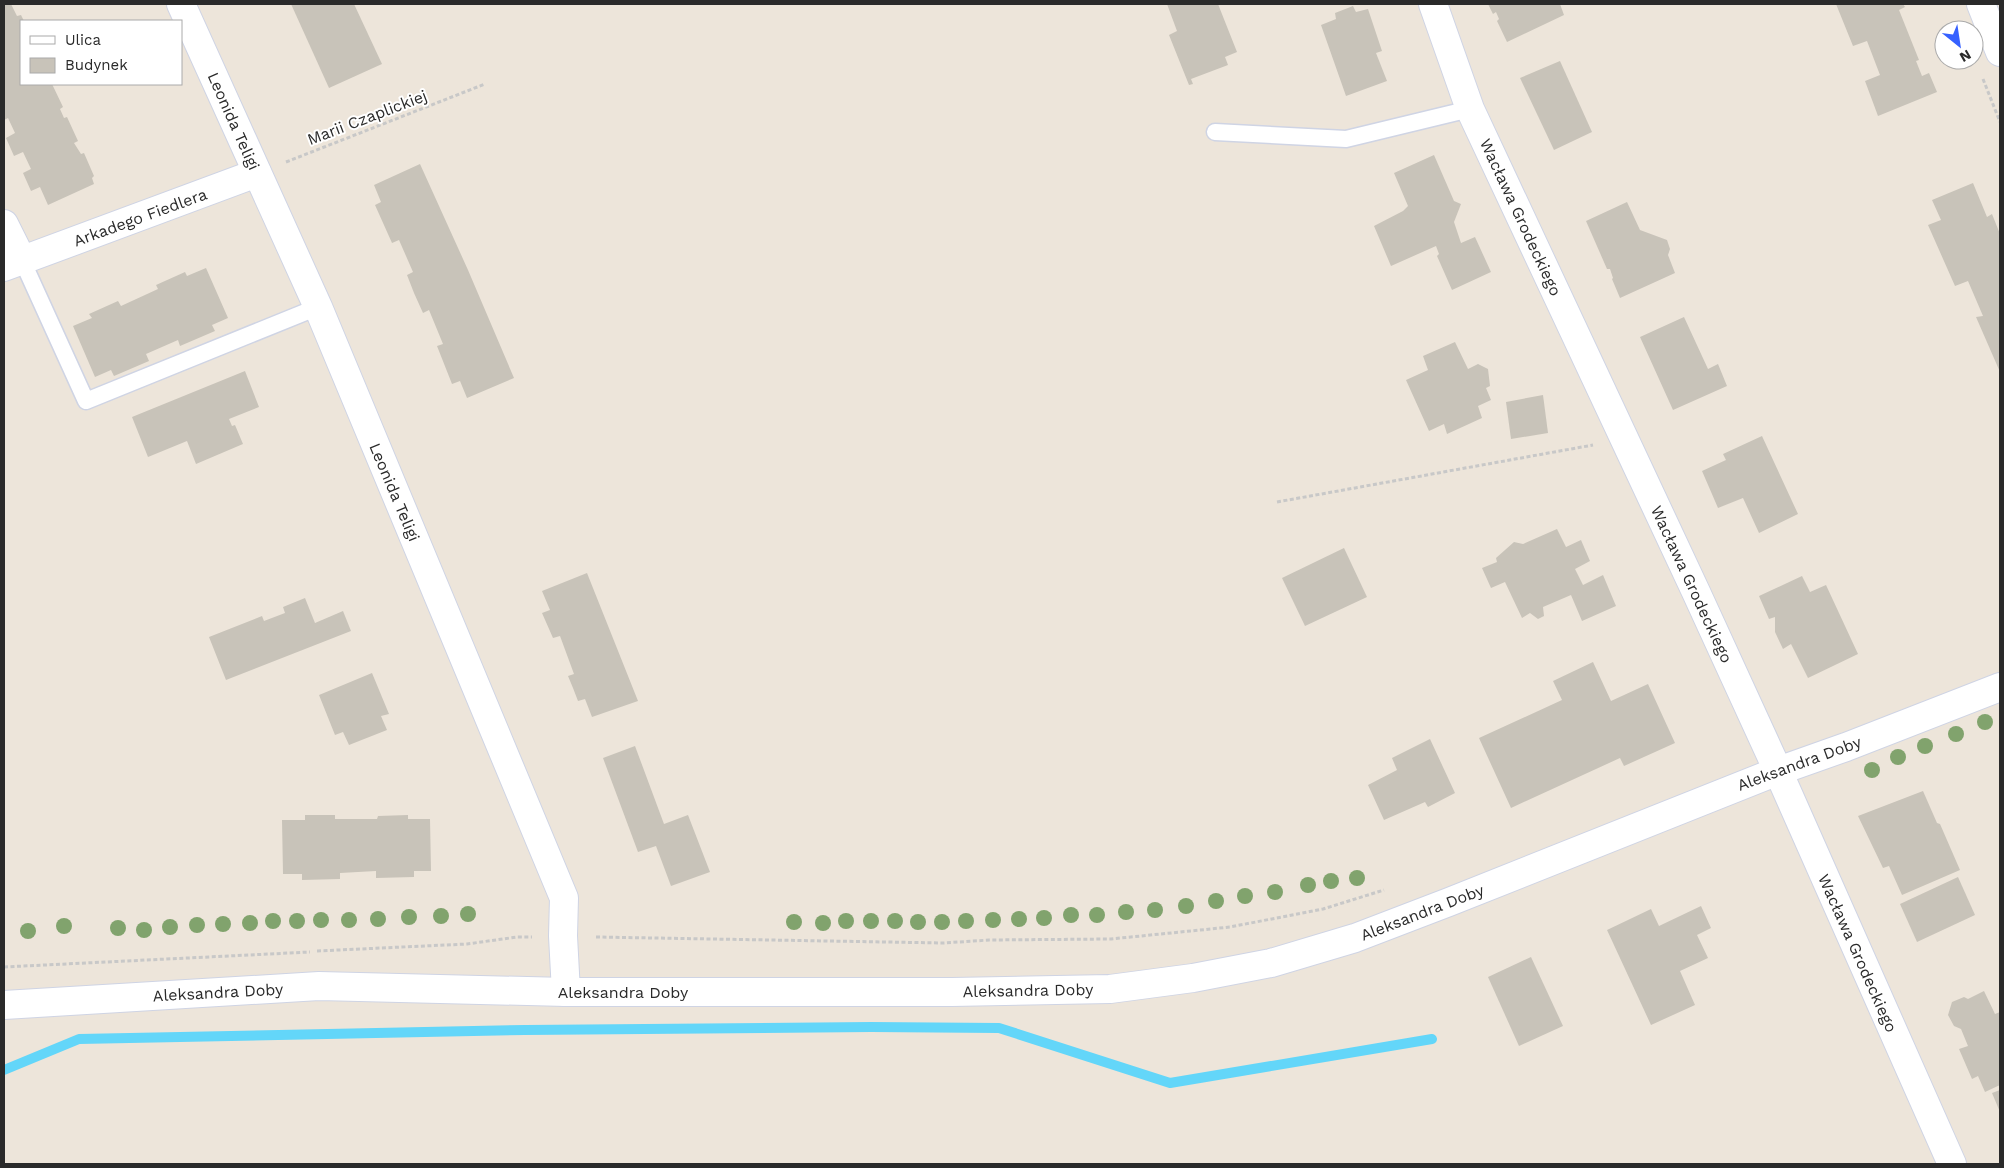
<svg xmlns="http://www.w3.org/2000/svg" width="2004" height="1168" viewBox="0 0 2004 1168" font-family="'Work Sans',sans-serif">
<rect width="100%" height="100%" fill="#ede5da"/>
<g fill="none" stroke-linecap="round" stroke-linejoin="round">
<polyline stroke="#63d6f9" stroke-width="10" points="4,1070 79,1039 525,1030 871,1027 999,1028 1170,1083 1432,1039"/>
</g>
<g fill="#c8c3b9">
<polygon points="4,4 11,4 17,16 21,15 24,21 21,21 21,84 52,84 63,107 60,109 64,118 67,117 78,141 74,143 81,154 84,153 94,176 92,178 94,184 48,205 40,187 31,191 23,173 31,169 23,152 14,156 6,138 15,133 8,118 4,120"/>
<polygon points="291,4 354,4 382,64 329,88"/>
<polygon points="1167,4 1218,4 1237,52 1225,57 1228,65 1191,79 1193,84 1189,85 1169,35 1177,31"/>
<polygon points="1488,4 1560,4 1564,15 1507,42 1497,21 1499,19 1496,12 1493,14"/>
<polygon points="1836,4 1903,4 1905,7 1899,10 1919,60 1916,61 1922,76 1929,73 1937,92 1878,116 1865,81 1880,75 1867,41 1853,46"/>
<polygon points="1353,6 1356,12 1368,9 1382,51 1376,53 1387,81 1346,96 1321,25 1336,19 1335,13"/>
<polygon points="1560,61 1592,132 1554,150 1520,78"/>
<polygon points="1434,155 1454,201 1461,204 1454,222 1461,243 1475,237 1491,272 1452,290 1437,256 1439,254 1436,246 1391,266 1374,226 1403,211 1408,206 1394,173"/>
<polygon points="420,164 468,270 514,378 467,398 460,381 452,384 437,346 443,344 429,310 423,313 414,293 407,275 413,272 399,240 392,243 375,205 381,202 374,185"/>
<polygon points="1973,183 1987,217 1992,214 2000,234 2000,372 1976,317 1983,316 1968,281 1955,286 1928,225 1941,220 1932,200"/>
<polygon points="1627,202 1640,230 1667,240 1670,249 1668,255 1675,273 1620,298 1612,279 1613,278 1610,269 1607,269 1586,221"/>
<polygon points="206,268 228,318 212,325 215,331 180,346 178,340 146,354 149,361 114,376 111,370 95,377 73,326 92,318 89,314 118,301 121,306 158,289 156,285 185,272 187,276"/>
<polygon points="1684,317 1708,369 1718,364 1727,386 1673,410 1640,337"/>
<polygon points="1455,342 1468,369 1478,364 1488,369 1490,386 1486,388 1491,400 1478,406 1482,418 1447,434 1444,424 1429,431 1406,380 1428,370 1423,356"/>
<polygon points="245,371 259,407 229,419 232,426 235,425 243,444 196,464 187,441 148,457 132,417"/>
<polygon points="1543,395 1548,433 1511,439 1506,402"/>
<polygon points="1762,436 1798,514 1759,533 1743,498 1718,508 1702,471 1726,460 1723,454"/>
<polygon points="1557,529 1566,547 1581,540 1590,561 1575,569 1583,585 1603,575 1616,606 1582,621 1571,595 1543,607 1544,616 1538,619 1530,613 1522,618 1505,582 1491,588 1482,568 1497,562 1496,558 1514,542 1523,544"/>
<polygon points="1344,548 1367,597 1305,626 1282,578"/>
<polygon points="587,573 638,701 592,717 585,699 578,701 573,688 568,676 574,674 560,636 553,638 542,613 550,610 542,591"/>
<polygon points="1802,576 1810,592 1826,585 1858,654 1808,678 1791,644 1783,649 1775,632 1775,617 1769,619 1759,596"/>
<polygon points="305,598 315,623 343,611 351,631 226,680 209,637 262,616 264,621 285,613 283,607"/>
<polygon points="1593,662 1611,701 1648,684 1675,743 1624,766 1620,758 1511,808 1479,738 1562,700 1553,681"/>
<polygon points="372,673 389,714 381,716 387,730 349,745 343,732 335,735 319,695"/>
<polygon points="1430,739 1455,793 1428,807 1425,802 1384,820 1368,785 1397,770 1392,758"/>
<polygon points="635,746 664,824 688,815 710,872 671,886 656,846 638,852 603,758"/>
<polygon points="1923,791 1937,823 1940,824 1960,870 1902,895 1889,866 1883,868 1858,816"/>
<polygon points="305,815 335,815 335,819 377,819 378,816 408,815 408,819 430,819 431,871 414,871 414,877 376,878 376,871 340,873 340,879 302,880 302,874 283,874 282,820 305,820"/>
<polygon points="1958,877 1975,915 1917,942 1900,904"/>
<polygon points="1701,906 1711,928 1697,935 1708,958 1680,971 1695,1005 1651,1025 1607,930 1651,909 1659,926"/>
<polygon points="1531,957 1563,1026 1519,1046 1488,977"/>
<polygon points="1984,991 1995,1014 2000,1012 2000,1085 1985,1092 1978,1076 1972,1079 1959,1049 1968,1046 1961,1029 1954,1026 1948,1015 1952,1002 1964,997 1968,999"/>
<polygon points="2000,1090 2000,1112 1992,1093"/>
</g>
<g fill="none" stroke-linecap="round" stroke-linejoin="round">
<g stroke="#cfd4e4" stroke-width="19">
<g id="lane">
<polyline points="1215,132 1346,139 1470,109"/>
<polyline points="22,260 86,401 318,307"/>
</g>
</g>
<g stroke="#cfd4e4" stroke-width="30">
<g id="street">
<polyline points="181,4 318,307 564,898 563,936 566,992"/>
<polyline points="1433,4 1470,109 1696,592 1778,771 1952,1164"/>
<polyline points="1981,4 2000,52"/>
<polyline points="4,224 22,260"/>
<polyline points="4,267 257,173"/>
<polyline points="4,1005 319,986 566,992 952,992 1110,989 1193,978 1271,963 1355,938 1449,902 1778,771 1846,747 2000,687"/>
</g>
</g>
<g stroke="#c8c8c8" stroke-width="3" stroke-dasharray="4 2.5" stroke-linecap="butt">
<polyline points="1983,79 2000,122"/>
<polyline points="286,162 485,84"/>
<polyline points="1277,502 1593,445"/>
<polyline points="596,937 944,943 989,940 1111,939 1230,927 1323,909 1384,890"/>
<polyline points="317,951 467,944 517,937 532,937"/>
<polyline points="4,967 310,952"/>
</g>
<use href="#lane" stroke="#fff" stroke-width="16"/>
<use href="#street" stroke="#fff" stroke-width="28"/>
</g>
<g fill="#81a36d">
<circle cx="1985" cy="722" r="8"/>
<circle cx="1956" cy="734" r="8"/>
<circle cx="1925" cy="746" r="8"/>
<circle cx="1898" cy="757" r="8"/>
<circle cx="1872" cy="770" r="8"/>
<circle cx="1357" cy="878" r="8"/>
<circle cx="1331" cy="881" r="8"/>
<circle cx="1308" cy="885" r="8"/>
<circle cx="1275" cy="892" r="8"/>
<circle cx="1245" cy="896" r="8"/>
<circle cx="1216" cy="901" r="8"/>
<circle cx="1186" cy="906" r="8"/>
<circle cx="1155" cy="910" r="8"/>
<circle cx="1126" cy="912" r="8"/>
<circle cx="468" cy="914" r="8"/>
<circle cx="1071" cy="915" r="8"/>
<circle cx="1097" cy="915" r="8"/>
<circle cx="441" cy="916" r="8"/>
<circle cx="409" cy="917" r="8"/>
<circle cx="1044" cy="918" r="8"/>
<circle cx="378" cy="919" r="8"/>
<circle cx="1019" cy="919" r="8"/>
<circle cx="321" cy="920" r="8"/>
<circle cx="349" cy="920" r="8"/>
<circle cx="993" cy="920" r="8"/>
<circle cx="273" cy="921" r="8"/>
<circle cx="297" cy="921" r="8"/>
<circle cx="846" cy="921" r="8"/>
<circle cx="871" cy="921" r="8"/>
<circle cx="895" cy="921" r="8"/>
<circle cx="966" cy="921" r="8"/>
<circle cx="794" cy="922" r="8"/>
<circle cx="918" cy="922" r="8"/>
<circle cx="942" cy="922" r="8"/>
<circle cx="250" cy="923" r="8"/>
<circle cx="823" cy="923" r="8"/>
<circle cx="223" cy="924" r="8"/>
<circle cx="197" cy="925" r="8"/>
<circle cx="64" cy="926" r="8"/>
<circle cx="170" cy="927" r="8"/>
<circle cx="118" cy="928" r="8"/>
<circle cx="144" cy="930" r="8"/>
<circle cx="28" cy="931" r="8"/>
</g>
<g text-anchor="middle" stroke-width="4" stroke-linejoin="round" paint-order="stroke">
<g font-size="16" fill="#2a2a2a" stroke="#fff">
<text transform="translate(367 117) rotate(-21)" y="6">Marii Czaplickiej</text>
<text transform="translate(234 121) rotate(66)" y="6">Leonida Teligi</text>
<text transform="translate(140 217) rotate(-20)" y="6">Arkadego Fiedlera</text>
<text transform="translate(1521 217) rotate(65)" y="6">Wacława Grodeckiego</text>
<text transform="translate(395 492) rotate(67)" y="6">Leonida Teligi</text>
<text transform="translate(1692 584) rotate(65)" y="6">Wacława Grodeckiego</text>
<text transform="translate(1799 763) rotate(-20)" y="6">Aleksandra Doby</text>
<text transform="translate(1422 912) rotate(-21)" y="6">Aleksandra Doby</text>
<text transform="translate(1858 953) rotate(66)" y="6">Wacława Grodeckiego</text>
<text transform="translate(1028 990) rotate(-1)" y="6">Aleksandra Doby</text>
<text transform="translate(218 992) rotate(-3)" y="6">Aleksandra Doby</text>
<text x="623" y="998">Aleksandra Doby</text>
</g>
</g>
<rect width="2004" height="1168" fill="none" stroke="#2a2a2a" stroke-width="10"/>
<rect x="20" y="20" width="162" height="65" fill="#ffffff" stroke="#aaaaaa"/>
<rect x="30" y="36" width="25" height="8" fill="#ffffff" stroke="#aaaaaa"/>
<text x="65" y="45" font-size="15" fill="#2a2a2a">Ulica</text>
<rect x="30" y="58" width="25" height="15" fill="#c8c3b9" stroke="#aaaaaa"/>
<text x="65" y="70" font-size="15" fill="#2a2a2a">Budynek</text>
<g transform="translate(1959 45) rotate(150)"><circle r="24" fill="#ffffff" stroke="#aaaaaa"/>
<path d="M0-4L9 19L0 12L-9 19Z" fill="#3661ff"/>
<text y="-8" font-size="14" font-weight="bold" text-anchor="middle" fill="#2a2a2a">N</text>
</g>
</svg>
